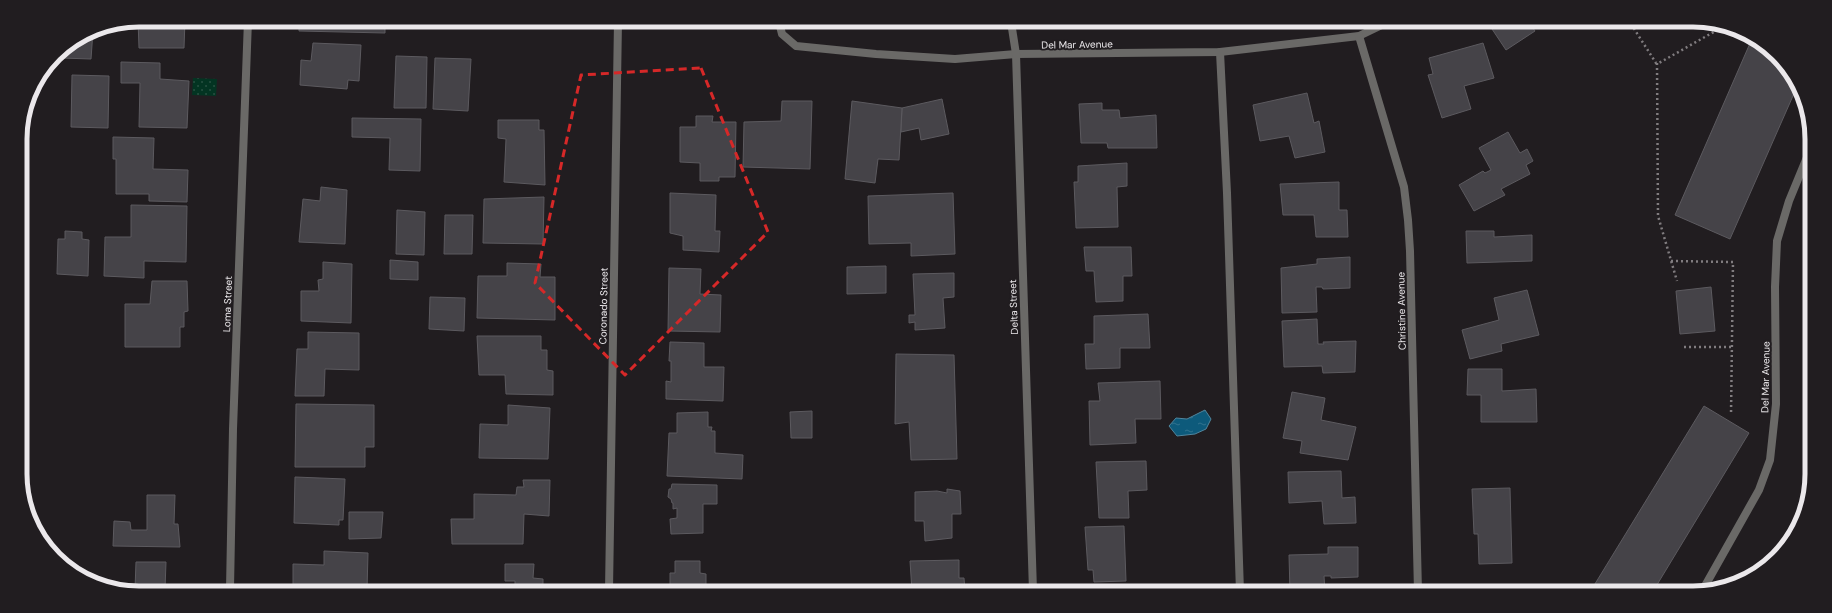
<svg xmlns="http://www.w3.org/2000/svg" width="1832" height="613" viewBox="0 0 1832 613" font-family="'DM Sans',sans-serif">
<defs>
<pattern id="grass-dots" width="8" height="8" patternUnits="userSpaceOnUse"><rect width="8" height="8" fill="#033422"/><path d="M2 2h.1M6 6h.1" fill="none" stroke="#285142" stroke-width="1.8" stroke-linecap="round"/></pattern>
<pattern id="water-ripples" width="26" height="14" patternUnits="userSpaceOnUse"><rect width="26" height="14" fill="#0d5a7b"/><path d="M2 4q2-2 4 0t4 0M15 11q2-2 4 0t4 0" fill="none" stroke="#30728e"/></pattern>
</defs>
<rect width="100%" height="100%" fill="#211d20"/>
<polygon fill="url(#grass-dots)" points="193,78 217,79 216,96 192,95"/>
<polygon fill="url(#water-ripples)" stroke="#50859d" points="1205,410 1211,419 1206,429 1195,434 1177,436 1169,426 1176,418 1187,419"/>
<g fill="#454348" stroke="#5c5a5f">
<polygon points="138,20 185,20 184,48 139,48"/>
<polygon points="299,20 385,21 385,33 299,31"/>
<polygon points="1488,23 1530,24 1535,31 1506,50"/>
<polygon points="91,31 93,31 91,59 61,58 61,51"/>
<polygon points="1751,41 1782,60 1796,89 1730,239 1675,215"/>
<polygon points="313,43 361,45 359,81 348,80 347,89 300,85 301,60 311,61"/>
<polygon points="1483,43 1494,78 1464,86 1471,109 1442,118 1428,75 1433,74 1429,58"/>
<polygon points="396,56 427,57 426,108 394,108"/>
<polygon points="435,58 471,59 468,111 433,109"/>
<polygon points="121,62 160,63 160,79 189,81 187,128 139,127 140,83 121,83"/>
<polygon points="72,75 109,76 108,128 71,127"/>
<polygon points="1307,93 1314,123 1319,121 1325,152 1295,158 1289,136 1260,141 1253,105"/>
<polygon points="942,99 949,134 921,140 919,128 901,132 902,108"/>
<polygon points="782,101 812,101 810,169 743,167 744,122 781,121"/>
<polygon points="852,101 902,108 899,160 878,159 875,183 845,179"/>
<polygon points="1102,103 1102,110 1119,110 1120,118 1156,115 1157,148 1108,148 1107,143 1081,143 1079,104"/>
<polygon points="696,116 713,116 712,122 736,122 735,177 719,177 719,181 700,181 700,163 680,162 680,127 696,127"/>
<polygon points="352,118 421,119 420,171 389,170 390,138 352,137"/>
<polygon points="498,120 539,120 539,130 544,130 545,185 504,182 506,139 498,138"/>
<polygon points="1508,132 1520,153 1527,149 1533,161 1526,165 1530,174 1501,189 1505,195 1474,211 1459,185 1483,171 1485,173 1491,170 1479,148"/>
<polygon points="113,137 154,138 153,169 188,170 187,202 149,201 149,194 116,194 116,159 113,159"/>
<polygon points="1127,163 1127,186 1117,187 1118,227 1076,228 1074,182 1078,182 1078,166"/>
<polygon points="1339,182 1339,210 1347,210 1348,237 1316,237 1314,215 1283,215 1280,184"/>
<polygon points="321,187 347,190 345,244 299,242 303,199 320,201"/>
<polygon points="670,193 716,195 715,231 720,231 719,252 683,250 683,236 670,233"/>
<polygon points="953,193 955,254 911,256 911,243 869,244 868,196"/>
<polygon points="544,197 543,244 483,243 484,199"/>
<polygon points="131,205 187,206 186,262 144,261 144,278 104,276 105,237 131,237"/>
<polygon points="397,210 425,212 424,255 396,254"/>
<polygon points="445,215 473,215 472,254 444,254"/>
<polygon points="65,231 82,232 82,239 89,240 88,276 57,274 58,239 65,239"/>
<polygon points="1466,231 1494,231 1494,237 1532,235 1532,261 1467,263"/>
<polygon points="1084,247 1131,247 1132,276 1123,276 1123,301 1096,302 1094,271 1086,271"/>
<polygon points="1350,257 1350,288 1323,289 1322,287 1316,287 1317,312 1282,313 1281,268 1317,264 1317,259"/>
<polygon points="390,260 418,262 418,280 390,279"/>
<polygon points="323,262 352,264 351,323 301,321 301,291 319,291 318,280 323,279"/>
<polygon points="507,263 541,264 540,277 555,277 555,320 477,318 478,276 507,276"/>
<polygon points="886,266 886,293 847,294 847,267"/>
<polygon points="669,268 701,269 700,294 721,295 720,332 668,331"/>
<polygon points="954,273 954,297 943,298 945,328 915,330 915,322 909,323 909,315 915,315 913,274"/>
<polygon points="152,281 187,281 188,311 184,312 184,327 180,327 180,347 125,347 125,304 150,304"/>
<polygon points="1711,287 1715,331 1680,334 1676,291"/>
<polygon points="1527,290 1539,335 1501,344 1502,351 1470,359 1462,330 1499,320 1494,298"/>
<polygon points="430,297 465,298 464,331 429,329"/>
<polygon points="1148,314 1150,348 1120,348 1120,368 1086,369 1085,344 1094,344 1094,316"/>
<polygon points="1317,319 1318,344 1324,344 1323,342 1356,341 1355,372 1323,373 1322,366 1284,367 1282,321"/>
<polygon points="308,332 359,333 359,370 325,369 324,396 295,396 297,349 308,349"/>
<polygon points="477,336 541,336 541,350 547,350 547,370 553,371 553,395 506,394 505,375 479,375"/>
<polygon points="670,342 704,343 704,367 724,367 723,401 666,399 666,381 671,382 671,361 669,361"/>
<polygon points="896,354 954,355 957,459 911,460 909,422 895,424"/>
<polygon points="1468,369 1502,369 1502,391 1536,389 1537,422 1481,422 1481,395 1467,395"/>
<polygon points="1160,381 1161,419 1135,419 1136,443 1090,445 1089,401 1100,401 1098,383"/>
<polygon points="1292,392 1325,398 1321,420 1356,427 1348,460 1300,453 1302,441 1283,438"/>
<polygon points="296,404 374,405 374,447 365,447 365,467 295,467"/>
<polygon points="508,405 550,408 548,459 479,458 480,424 508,425"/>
<polygon points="1704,406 1749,433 1652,593 1590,592"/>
<polygon points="812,411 812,438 791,438 790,412"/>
<polygon points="708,412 708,427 712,427 711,431 715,431 715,453 743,455 742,479 667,476 669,433 677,433 677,413"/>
<polygon points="1146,461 1147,490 1128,491 1129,518 1099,518 1096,462"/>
<polygon points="1341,471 1342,498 1355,497 1356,523 1324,524 1322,501 1289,503 1288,472"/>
<polygon points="295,477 345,479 343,520 339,520 339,525 294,523"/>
<polygon points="523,480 550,480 549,516 524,514 523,544 452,544 451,519 474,519 474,494 516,495 517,487 524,487"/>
<polygon points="672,484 717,485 717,504 703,504 703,533 671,534 670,519 677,518 677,508 673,509 673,503 672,503 671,499 668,497 669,489 671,489"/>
<polygon points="1510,488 1512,563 1479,564 1478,534 1474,534 1472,489"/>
<polygon points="947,489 960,491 961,514 952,514 952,538 925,541 924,521 915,521 915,492 937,491 947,493"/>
<polygon points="147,495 175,495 174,524 178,524 180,547 113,546 114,521 130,522 131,530 147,530"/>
<polygon points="349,512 383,512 381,538 349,539"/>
<polygon points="1803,515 1792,540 1768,566"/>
<polygon points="1124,526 1126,581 1094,582 1093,570 1088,570 1085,527"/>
<polygon points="1328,547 1358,547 1358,577 1331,578 1331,576 1324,576 1325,592 1290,592 1289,555 1328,554"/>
<polygon points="324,551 368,553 367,590 293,589 293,564 324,565"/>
<polygon points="959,560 959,578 964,578 965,591 912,591 910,561"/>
<polygon points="675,561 700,561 700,573 706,574 706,590 670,590 670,573 675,573"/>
<polygon points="136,562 166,562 165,589 135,589"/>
<polygon points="505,564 534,564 533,578 543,579 543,590 515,590 515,581 505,581"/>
</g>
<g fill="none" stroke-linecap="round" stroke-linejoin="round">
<g stroke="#807c7f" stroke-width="2.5" stroke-dasharray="2 3" stroke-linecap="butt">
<polyline points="1631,24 1656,63 1659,63 1726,25"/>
<polyline points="1657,63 1658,216 1677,281"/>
<polyline points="1671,261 1733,262 1731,415"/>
<polyline points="1684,347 1732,347"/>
</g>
<polyline stroke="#6a6967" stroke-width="8" points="1220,52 1227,193 1240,592"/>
<g stroke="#6a6967" stroke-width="8">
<polyline points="779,22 782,34 796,46 876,54 955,59 1016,54 1220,52 1359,36 1386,23"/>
<polyline points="1011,22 1016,54 1033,591"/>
<polyline points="1359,36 1404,187 1408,220 1410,251 1418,592"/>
<polyline points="230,589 233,429 248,20"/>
<polyline points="609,590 618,21"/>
<polyline points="1701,593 1759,490 1770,460 1776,404 1775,287 1777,241 1789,201 1810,150"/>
</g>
</g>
<path fill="none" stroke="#d62828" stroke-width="3" stroke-dasharray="8 5" stroke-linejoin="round" d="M701 68 768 232 625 375 535 283 581 75Z"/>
<g text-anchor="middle" stroke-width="4" stroke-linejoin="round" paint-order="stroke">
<g font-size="10" fill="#ebe8eb" stroke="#211d20">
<text transform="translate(1077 44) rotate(-1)" y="4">Del Mar Avenue</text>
<text transform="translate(227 304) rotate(-88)" y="4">Loma Street</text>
<text transform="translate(603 306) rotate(-89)" y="4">Coronado Street</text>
<text transform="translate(1013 307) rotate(-92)" y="4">Delta Street</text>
<text transform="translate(1401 311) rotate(-91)" y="4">Christine Avenue</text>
<text transform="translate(1765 377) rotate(-89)" y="4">Del Mar Avenue</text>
</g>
</g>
<path d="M0 0H1832V613H0ZM139 27H1693A112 112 0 0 1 1805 139V474A112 112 0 0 1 1693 586H139A112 112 0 0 1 27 474V139A112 112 0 0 1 139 27Z" fill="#211d20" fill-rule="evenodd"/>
<path fill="none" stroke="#ebe8eb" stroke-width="5" d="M139 27H1693A112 112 0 0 1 1805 139V474A112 112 0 0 1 1693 586H139A112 112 0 0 1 27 474V139A112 112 0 0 1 139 27Z"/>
</svg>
